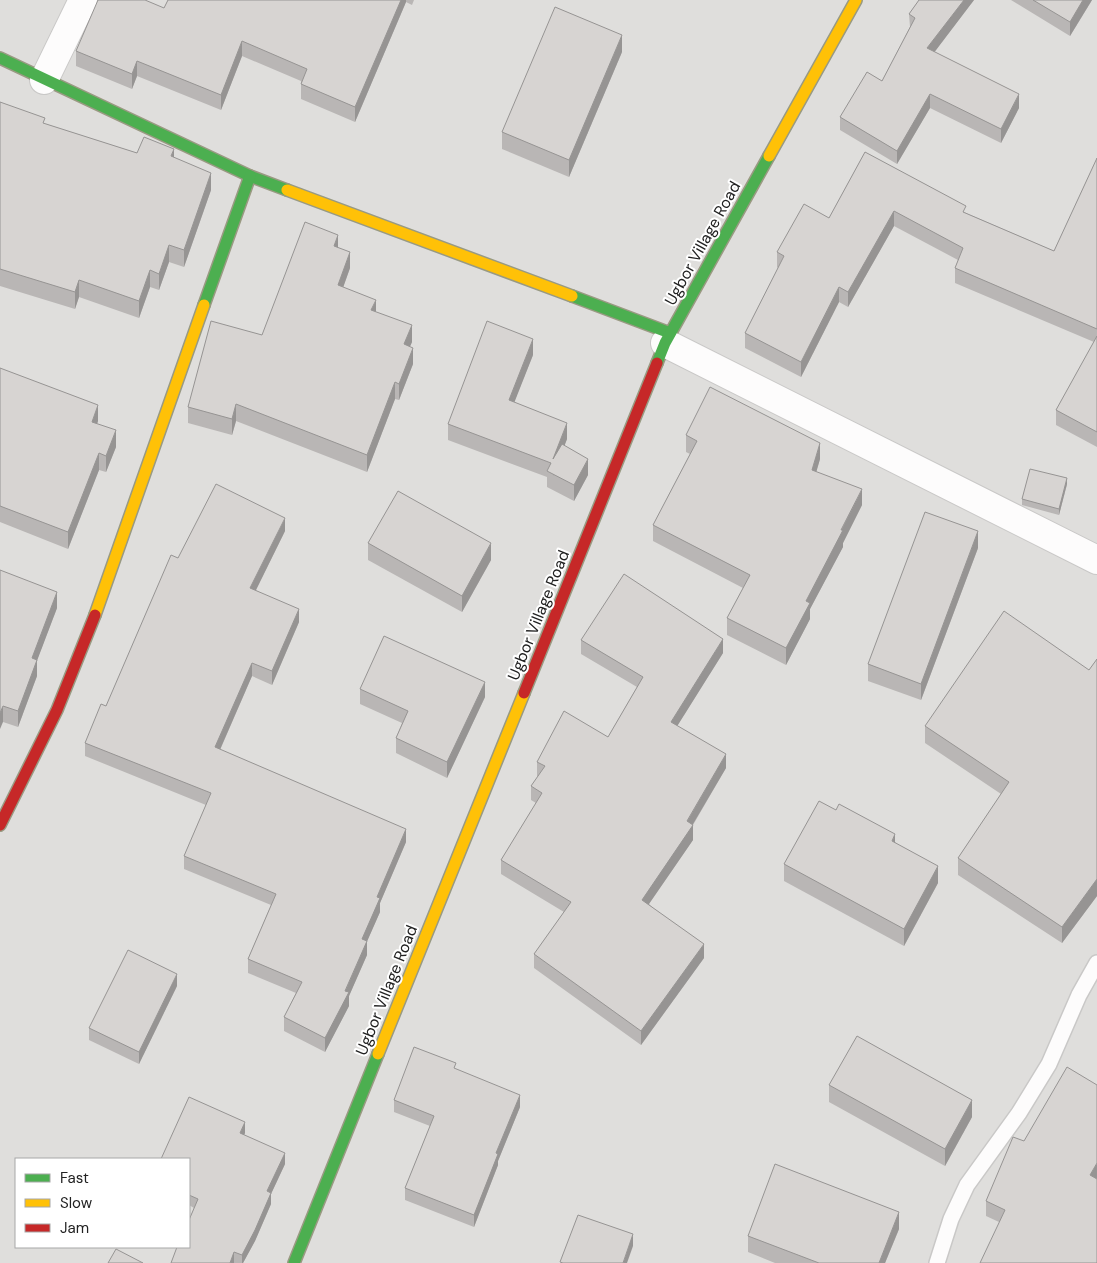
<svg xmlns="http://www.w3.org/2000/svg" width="1097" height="1263" viewBox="0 0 1097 1263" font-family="'DM Sans',sans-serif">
<rect width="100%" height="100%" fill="#f0eeeb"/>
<path fill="#dfdedc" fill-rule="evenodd" d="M0 0H1097V1263H0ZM16 1159H189V1247H16Z"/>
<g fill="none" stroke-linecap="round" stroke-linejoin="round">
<g stroke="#c9c8c7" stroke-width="18">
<polyline id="lane" points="937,1263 951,1219 967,1185 1019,1113 1049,1064 1079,995 1097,963"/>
</g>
<g stroke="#c9c8c7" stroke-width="30">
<g id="street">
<polyline points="44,80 83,0"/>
<polyline points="665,343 1097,560"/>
</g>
</g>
<g stroke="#999a82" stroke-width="14">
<g id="fast">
<polyline points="0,58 250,176 287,190"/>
<polyline points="572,296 670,333"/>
<polyline points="204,305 250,176"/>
<polyline points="657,363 665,343 769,156"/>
<polyline points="294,1263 378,1054"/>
</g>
</g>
<g stroke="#999a82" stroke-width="14">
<g id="slow">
<polyline points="769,156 856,0"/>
<polyline points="287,190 572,296"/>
<polyline points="95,615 204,305"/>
<polyline points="378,1054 524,693"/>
</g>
</g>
<g stroke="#999a82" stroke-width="14">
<g id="jam">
<polyline points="524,693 657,363"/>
<polyline points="0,825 57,710 95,615"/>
</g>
</g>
<use href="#lane" stroke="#fdfcfc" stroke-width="15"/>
<use href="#street" stroke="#fdfcfc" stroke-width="28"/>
<use href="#fast" stroke="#4caf50" stroke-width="11"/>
<use href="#slow" stroke="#ffc107" stroke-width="11"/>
<use href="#jam" stroke="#c62828" stroke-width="11"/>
</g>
<g fill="#b9b6b5">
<polygon points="168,0 414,0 412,5 406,2 355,122 301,99 301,81 242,56 221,110 137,76 132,89 76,66 76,51 164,8"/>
<polygon points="919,0 974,0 934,52 1019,108 1001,143 930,108 897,164 840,130 840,117 882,81 910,27 909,14"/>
<polygon points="1011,0 1092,0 1070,36"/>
<polygon points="622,52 569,177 502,149 502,132"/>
<polygon points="0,102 45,124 137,153 174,157 211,190 184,267 169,262 159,290 150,287 139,318 79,297 75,309 0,286"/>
<polygon points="865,152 966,213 1054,251 1097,158 1097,447 1056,425 1056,410 1094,342 955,283 955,268 958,260 894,226 848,307 839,302 801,377 745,348 745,333 778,268 777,267 777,252 829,218"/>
<polygon points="338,247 350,268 343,287 376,312 412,342 410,346 413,364 399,400 395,399 367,472 236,421 232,435 188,423 188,407 262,335"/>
<polygon points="533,355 514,402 567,439 564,446 588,475 574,501 547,487 547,477 448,440 448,424"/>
<polygon points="0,368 98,421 97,424 116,447 106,472 99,470 68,549 0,522"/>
<polygon points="686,435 820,459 816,472 862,505 843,543 843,547 810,609 810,619 786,665 727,635 727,618 743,588 653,541 653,525 690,454 686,452"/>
<polygon points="1067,484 1059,515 1022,505 1022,499"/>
<polygon points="285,531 256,590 299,622 272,685 252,676 220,750 406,842 380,903 380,912 367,941 367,955 349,996 349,1006 325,1052 284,1031 284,1017 296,993 248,973 248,959 271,905 184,869 184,856 206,805 85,756 85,743 106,706 178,558"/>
<polygon points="368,543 491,560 462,612 368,560"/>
<polygon points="978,548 921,700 868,681 868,664"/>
<polygon points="0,570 57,608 37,660 37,676 18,727 3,722"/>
<polygon points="581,640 723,653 677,726 726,768 693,825 693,840 649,904 704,958 641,1045 534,968 534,954 564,912 501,874 501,860 536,803 531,800 531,786 538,776 537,776 537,762 608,737 637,687 581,654"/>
<polygon points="1097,659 1097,896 1062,943 958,875 958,858 1001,794 925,743 925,726 1089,670"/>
<polygon points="360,689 485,697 447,778 396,753 396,738 402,723 360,704"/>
<polygon points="895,842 938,883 904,946 784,881 784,864"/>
<polygon points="177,986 139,1064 89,1040 89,1028"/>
<polygon points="456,1069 520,1107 498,1161 498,1165 474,1227 405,1200 405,1188 430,1126 394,1112 394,1100"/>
<polygon points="829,1085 972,1117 945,1166 829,1102"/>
<polygon points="245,1133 244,1135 285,1164 271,1194 271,1204 255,1241 243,1263 171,1263 194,1208 189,1205 189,1159"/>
<polygon points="1096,1179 999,1222 986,1216 986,1201"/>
<polygon points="899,1229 885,1263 775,1263 748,1252 748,1236"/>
</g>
<g fill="#969493">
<polygon points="401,0 406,0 406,2 355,122 355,107"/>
<polygon points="964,0 974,0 927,62 927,48"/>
<polygon points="1083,0 1092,0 1070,36 1070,22"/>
<polygon points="622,35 622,52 569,177 569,160"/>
<polygon points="242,41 242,56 221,110 221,95"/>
<polygon points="137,61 137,76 132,89 132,74"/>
<polygon points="930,94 930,108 897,164 897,151"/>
<polygon points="1019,94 1019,108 1001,143 1001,129"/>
<polygon points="174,149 174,165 171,156"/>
<polygon points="211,173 211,190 184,267 184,250"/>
<polygon points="894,211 894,226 848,307 848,292"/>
<polygon points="338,235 338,251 334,246"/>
<polygon points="169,245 169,262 159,290 159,274"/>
<polygon points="350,252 350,268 338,302 338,285"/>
<polygon points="150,270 150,287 139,318 139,301"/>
<polygon points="79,280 79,297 75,309 75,292"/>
<polygon points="839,287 839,302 801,377 801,362"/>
<polygon points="376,300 376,316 371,310"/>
<polygon points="412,325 412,342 404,360 404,344"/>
<polygon points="533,339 533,355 509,416 509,400"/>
<polygon points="413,348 413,364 399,400 399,384"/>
<polygon points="395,382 395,399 367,472 367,455"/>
<polygon points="236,404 236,421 232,435 232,419"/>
<polygon points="98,405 98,421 92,438 92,422"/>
<polygon points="567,423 567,439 553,476 553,459"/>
<polygon points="116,430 116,447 106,472 106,456"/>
<polygon points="820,443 820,459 812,487 812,470"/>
<polygon points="99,453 99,470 68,549 68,532"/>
<polygon points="588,459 588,475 574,501 574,485"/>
<polygon points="1067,478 1067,484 1059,515 1059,509"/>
<polygon points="862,489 862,505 843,543 843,547 810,609 810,619 786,665 786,648 806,601"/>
<polygon points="285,518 285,531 250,602 250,588"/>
<polygon points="978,531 978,548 921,700 921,684"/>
<polygon points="491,543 491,560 462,612 462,596"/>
<polygon points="57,592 57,608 32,674 32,658"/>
<polygon points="299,609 299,622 272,685 272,671"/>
<polygon points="723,639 723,653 671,736 671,722"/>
<polygon points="37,660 37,676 18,727 18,711"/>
<polygon points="252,663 252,676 215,761 215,747"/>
<polygon points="485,682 485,697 447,778 447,762"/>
<polygon points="3,706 3,722 0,729 0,713"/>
<polygon points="726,754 726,768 690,829 693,825 693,840 642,914 642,900"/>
<polygon points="406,829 406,842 380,903 380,912 362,953 362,939 377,897"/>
<polygon points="895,834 895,851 892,841"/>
<polygon points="938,866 938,883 904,946 904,929"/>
<polygon points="1097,879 1097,896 1062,943 1062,927"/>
<polygon points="367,941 367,955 349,996 349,1006 325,1052 325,1038"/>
<polygon points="704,944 704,958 641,1045 641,1031"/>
<polygon points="177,974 177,986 139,1064 139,1052"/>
<polygon points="520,1095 520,1107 498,1161 498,1165 474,1227 474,1215 496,1153"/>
<polygon points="972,1100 972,1117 945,1166 945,1149"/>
<polygon points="245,1122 245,1133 240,1144 240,1133"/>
<polygon points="285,1153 285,1164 271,1194 271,1204 255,1241 243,1263 242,1263 242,1255 267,1191"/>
<polygon points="1097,1163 1097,1178 1090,1190 1090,1175"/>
<polygon points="899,1212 899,1229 885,1263 879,1263"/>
<polygon points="633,1234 633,1246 627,1263 623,1263"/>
<polygon points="234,1252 234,1263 230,1263"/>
</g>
<g fill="#d7d4d2" stroke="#969493">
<polygon points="98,0 145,0 164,8 168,0 401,0 355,107 301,84 307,69 242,41 221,95 137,61 132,74 76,51"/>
<polygon points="919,0 964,0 927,48 1019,94 1001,129 930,94 897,151 840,117 867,72 882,81 915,18 909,14"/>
<polygon points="1033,0 1083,0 1070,22"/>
<polygon points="555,7 622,35 569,160 502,132"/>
<polygon points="0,102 45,118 43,123 137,153 144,137 174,149 171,156 211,173 184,250 169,245 159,274 150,270 139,301 79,280 75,292 0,269"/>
<polygon points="865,152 966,206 963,212 1054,251 1097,158 1097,329 955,268 963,248 894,211 848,292 839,287 801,362 745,333 784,256 777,252 804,204 829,218"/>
<polygon points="305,222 338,235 334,246 350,252 338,285 376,300 371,310 412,325 404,344 413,348 399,384 395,382 367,455 236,404 232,419 188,407 211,321 262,335"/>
<polygon points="487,321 533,339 509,400 567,423 553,459 562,444 588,459 574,485 547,471 551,463 448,424"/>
<polygon points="1097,336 1097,432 1056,410"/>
<polygon points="0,368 98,405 92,422 116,430 106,456 99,453 68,532 0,506"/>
<polygon points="710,387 820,443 812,470 862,489 841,530 843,530 806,601 810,603 786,648 727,618 750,575 653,525 697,441 686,435"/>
<polygon points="1030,469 1067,478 1059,509 1022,499"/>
<polygon points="216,484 285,518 250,588 299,609 272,671 252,663 215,747 406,829 377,897 380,898 362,939 367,941 345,991 349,992 325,1038 284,1017 302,982 248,959 276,894 184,856 211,793 85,743 101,704 106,706 171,555 178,558"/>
<polygon points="398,491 491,543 462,596 368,543"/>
<polygon points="925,512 978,531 921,684 868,664"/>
<polygon points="0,570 57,592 32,658 37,660 18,711 3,706 0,713"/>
<polygon points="624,574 723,639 671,722 726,754 687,821 693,825 642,900 704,944 641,1031 534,954 571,902 501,860 542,793 531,786 545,766 537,762 564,711 608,737 643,677 581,640"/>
<polygon points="1004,611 1089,670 1097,659 1097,879 1062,927 958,858 1009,782 925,726"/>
<polygon points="384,636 485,682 447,762 396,738 408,711 360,689"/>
<polygon points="819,801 836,810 839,804 895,834 892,841 938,866 904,929 784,864"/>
<polygon points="128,950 177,974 139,1052 89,1028"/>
<polygon points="857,1036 972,1100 945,1149 829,1085"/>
<polygon points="414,1047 456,1063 454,1068 520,1095 496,1153 498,1154 474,1215 405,1188 434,1116 394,1100"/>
<polygon points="1067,1067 1097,1085 1097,1163 1090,1175 1097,1179 1097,1263 980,1263 1005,1210 986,1201 1013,1137 1024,1141"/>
<polygon points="189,1097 245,1122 240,1133 285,1153 267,1191 271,1193 255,1230 242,1255 234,1252 230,1263 171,1263 177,1247 189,1247 189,1220 198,1199 189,1195 189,1159 161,1159"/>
<polygon points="775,1164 899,1212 879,1263 819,1263 748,1236"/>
<polygon points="578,1215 633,1234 623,1263 563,1263 560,1262"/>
<polygon points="116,1249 143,1263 108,1263"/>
</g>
<g text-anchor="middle" stroke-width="4" stroke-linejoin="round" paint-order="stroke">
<g font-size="16" fill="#222" stroke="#fff">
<text transform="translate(702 243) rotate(-61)" y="6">Ugbor Village Road</text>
<text transform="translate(538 615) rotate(-68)" y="6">Ugbor Village Road</text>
<text transform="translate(386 990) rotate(-68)" y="6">Ugbor Village Road</text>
</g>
</g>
<rect x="15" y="1158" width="175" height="90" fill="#ffffff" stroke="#a7a7a7"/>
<rect x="25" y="1174" width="25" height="8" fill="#4caf50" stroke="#a7a7a7"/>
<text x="60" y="1183" font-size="15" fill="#222222">Fast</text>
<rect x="25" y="1199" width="25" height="8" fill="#ffc107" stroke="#a7a7a7"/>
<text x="60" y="1208" font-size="15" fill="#222222">Slow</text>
<rect x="25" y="1224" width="25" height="8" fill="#c62828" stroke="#a7a7a7"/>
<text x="60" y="1233" font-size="15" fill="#222222">Jam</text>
</svg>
